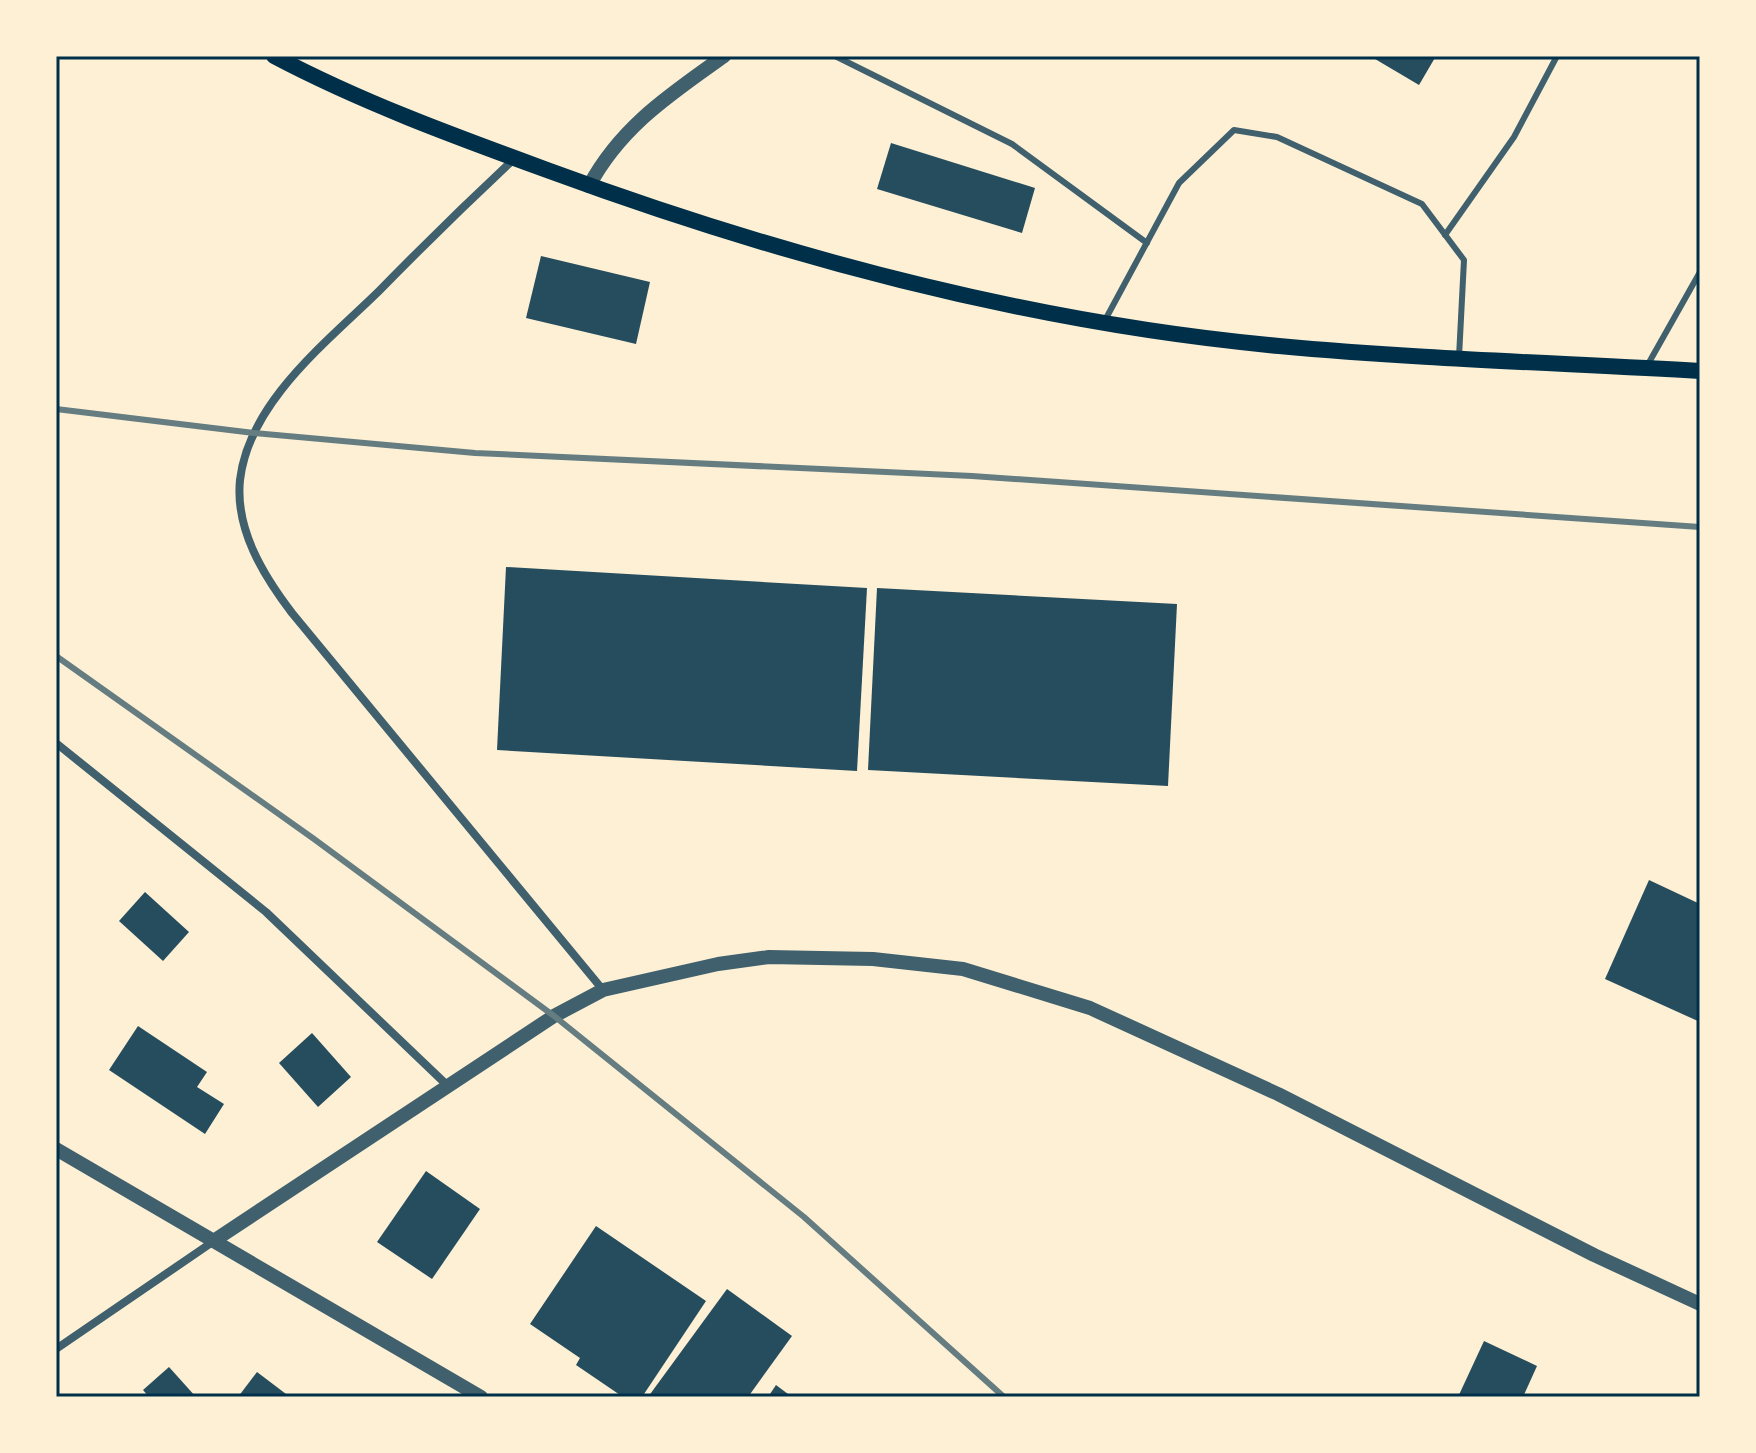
<svg xmlns="http://www.w3.org/2000/svg" width="1756" height="1453" viewBox="0 0 1756 1453" font-family="'DM Sans',sans-serif">
<rect width="100%" height="100%" fill="#fdf0d5"/>
<g fill="#264d5e">
<polygon points="1370,56 1436,56 1419,85"/>
<polygon points="891,143 1035,188 1022,233 877,189"/>
<polygon points="541,256 650,282 636,344 526,318"/>
<polygon points="506,567 867,588 857,771 497,750"/>
<polygon points="877,588 1177,604 1168,786 868,770"/>
<polygon points="1649,880 1700,904 1700,1022 1605,979"/>
<polygon points="145,892 189,932 163,961 119,921"/>
<polygon points="138,1026 207,1072 197,1087 224,1104 205,1134 109,1070"/>
<polygon points="312,1033 351,1077 318,1107 279,1063"/>
<polygon points="426,1171 480,1209 432,1279 377,1242"/>
<polygon points="596,1226 706,1301 642,1397 623,1397 576,1365 580,1358 530,1324"/>
<polygon points="727,1289 792,1336 748,1397 648,1397"/>
<polygon points="1484,1341 1537,1366 1523,1397 1458,1397"/>
<polygon points="169,1367 196,1397 149,1397 143,1390"/>
<polygon points="257,1372 290,1397 238,1397"/>
<polygon points="776,1385 792,1397 768,1397"/>
</g>
<g fill="none" stroke-linecap="round" stroke-linejoin="round">
<g stroke="#3f606c" stroke-width="6">
<polyline points="835,56 1012,144 1147,243"/>
<polyline points="1445,235 1514,137 1557,56"/>
<polyline points="1104,322 1179,183 1234,130 1277,137 1422,204 1464,260 1459,357"/>
<polyline points="1647,366 1700,272"/>
</g>
<g stroke="#3f606c" stroke-width="8">
<path d="M514 159C468 202 423 246 379 291 327 342 249 402 240 480 235 529 263 575 292 613L603 990"/>
<polyline points="56,743 266,912 449,1087"/>
<polyline points="56,1349 214,1241"/>
</g>
<g stroke="#3f606c" stroke-width="14">
<path d="M589 186C621 126 671 94 724 56"/>
<polyline points="56,1149 481,1397"/>
<polyline points="215,1240 554,1016 603,990 718,964 769,957 873,959 963,969 1090,1008 1278,1094 1594,1255 1700,1304"/>
</g>
<path stroke="#003049" stroke-width="16" d="M274 56C361 102 454 136 547 170 783 257 1028 323 1279 346 1419 359 1560 363 1700 371"/>
<g stroke="#657d81" stroke-width="6">
<polyline points="56,409 254,433 475,453 972,476 1700,527"/>
<polyline points="56,656 314,839 554,1016 804,1217 1004,1397"/>
</g>
</g>
<rect width="1756" height="1453" fill="none" stroke="#fdf0d5" stroke-width="116"/>
<rect x="58" y="58" width="1640" height="1337" fill="none" stroke="#003049" stroke-width="3"/>
</svg>
